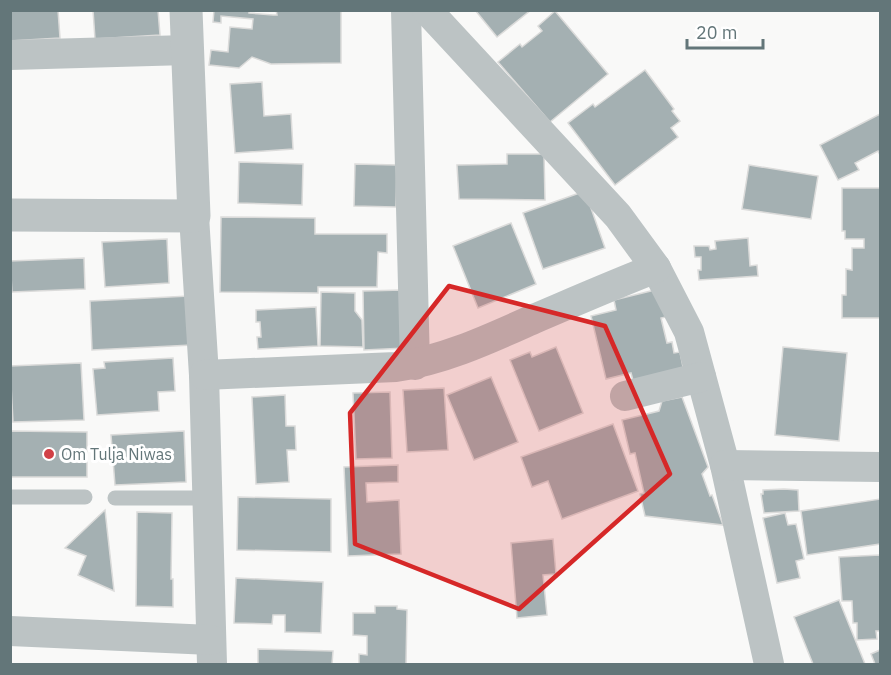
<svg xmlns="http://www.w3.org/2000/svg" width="891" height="675" viewBox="0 0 891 675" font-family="'IBM Plex Sans',sans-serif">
<rect width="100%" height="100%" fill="#f9f9f8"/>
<g fill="#a4b0b2" stroke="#dbdbda" stroke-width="1.5">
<polygon points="10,10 58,10 60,38 10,41"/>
<polygon points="93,10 158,10 160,35 95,39"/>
<polygon points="214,10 249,10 249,13 273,15 277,15 276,10 341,10 341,63 271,64 252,57 239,68 209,65 211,50 228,52 230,27 252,29 253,19 221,16 221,23 213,22"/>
<polygon points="475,10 531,10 497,37"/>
<polygon points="555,11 608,74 550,122 498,62 520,44 522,47 542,31 538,26"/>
<polygon points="645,70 674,109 672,111 680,121 671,128 678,137 615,185 568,123 593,104 595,107"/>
<polygon points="262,82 264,116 291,114 293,149 235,153 230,84"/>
<polygon points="880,114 880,155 878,151 855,163 859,170 838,180 820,145"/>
<polygon points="507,154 544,154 545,200 459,199 457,165 507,164"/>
<polygon points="239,162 303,164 302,205 238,203"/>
<polygon points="355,164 397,165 396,207 354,206"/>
<polygon points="749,165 818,176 811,219 742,209"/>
<polygon points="842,188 880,188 880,318 842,318 842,295 846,295 846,269 852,270 852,248 864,248 864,239 845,239 845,231 842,231"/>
<polygon points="585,191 605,248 543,269 523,213"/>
<polygon points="221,217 315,218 315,234 387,234 387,253 378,252 377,287 318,287 318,293 220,292"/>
<polygon points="511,223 536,284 478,308 453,246"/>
<polygon points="748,238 750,266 757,265 758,276 699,280 698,270 701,270 701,257 695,257 694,246 709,246 710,250 716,249 715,241"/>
<polygon points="167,239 169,283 105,287 102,242"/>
<polygon points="84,258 85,289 12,292 10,261"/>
<polygon points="659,289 666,317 661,318 667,343 672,342 674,353 680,352 684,372 634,384 631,373 606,379 591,316 616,310 614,300"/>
<polygon points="403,290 406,348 364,350 363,291"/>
<polygon points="321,292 355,293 355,311 362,320 363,347 320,346"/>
<polygon points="189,296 192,345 92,350 90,301"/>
<polygon points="316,307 318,346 258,349 257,337 261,337 260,322 256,322 256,310"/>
<polygon points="556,347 583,413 539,431 510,360 530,352 532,357"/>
<polygon points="783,347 847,353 839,441 775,435"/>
<polygon points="173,358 175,391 158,392 159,411 97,415 93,369 105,368 104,362"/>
<polygon points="81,363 84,420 13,422 10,366"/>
<polygon points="491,377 518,442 474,460 447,395"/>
<polygon points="444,388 448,450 407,452 403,390"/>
<polygon points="390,392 392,458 356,459 353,393"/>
<polygon points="285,395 286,426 295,426 296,450 287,450 289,482 256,484 252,397"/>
<polygon points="682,397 708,467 702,474 710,496 712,495 723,525 645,516 640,494 644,493 635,453 630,454 622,420 659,411 662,401"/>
<polygon points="613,424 638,491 562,519 548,481 532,487 521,457"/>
<polygon points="10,431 87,432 87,477 10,477"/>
<polygon points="184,431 186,482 115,485 111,435"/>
<polygon points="398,465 398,482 366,483 367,502 399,500 401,554 348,556 344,467"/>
<polygon points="784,489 798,490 799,511 764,513 761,494 763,494 763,490"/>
<polygon points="238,497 331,499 331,552 237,550"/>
<polygon points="880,499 880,544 807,555 801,511"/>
<polygon points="105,510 114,591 78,575 86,556 65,548"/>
<polygon points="137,512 172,513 171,579 173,579 173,607 136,606"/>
<polygon points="785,513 788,525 796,524 804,559 796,561 800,578 777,583 763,518"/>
<polygon points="553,539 556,574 543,575 547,615 517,618 511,543"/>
<polygon points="880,555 880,631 876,631 877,639 857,640 857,623 853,623 852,601 842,601 839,557"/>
<polygon points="236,578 323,582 321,633 285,632 285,615 273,615 272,624 234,623"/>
<polygon points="839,600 865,664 813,664 794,617"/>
<polygon points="375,606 397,606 397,609 407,610 406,664 359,664 359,654 367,655 367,636 353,635 353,613 375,613"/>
<polygon points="258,649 333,651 332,664 258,664"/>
<polygon points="880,650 880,664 875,664 871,654"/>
</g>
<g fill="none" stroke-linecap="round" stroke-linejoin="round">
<g stroke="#bcc3c4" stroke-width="15">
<polyline points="10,497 85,497"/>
<polyline points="115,498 209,498"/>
</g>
<g stroke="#bcc3c4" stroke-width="30">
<polyline points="406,10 415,365"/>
<polyline points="10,55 187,50"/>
<polyline points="194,216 204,375 212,664"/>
<polyline points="656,268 689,332 725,465 769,664"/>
<path d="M204 375 396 367C445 360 491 338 536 318 576 301 615 284 656 268L618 216 427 10"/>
<polyline points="625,396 701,377"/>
<polyline points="725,465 880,467"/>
<polyline points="10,631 211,640"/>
</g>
<polyline stroke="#bcc3c4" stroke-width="33" points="10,215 194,216 186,10"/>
</g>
<path fill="#d62828" fill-opacity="0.2" stroke="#d62828" stroke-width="4.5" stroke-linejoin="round" d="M449 286 605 326 670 474 519 609 355 544 350 413Z"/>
<circle fill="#d14046" stroke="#fff" stroke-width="2" cx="49" cy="454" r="6"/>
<g text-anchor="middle" stroke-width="6" stroke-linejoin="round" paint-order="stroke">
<g font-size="16" fill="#637679" stroke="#fff" text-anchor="start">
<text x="61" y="460">Om Tulja Niwas</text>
</g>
</g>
<rect width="891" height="675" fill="none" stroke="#637679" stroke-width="24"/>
<path d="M687 39v9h76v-9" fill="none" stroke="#637679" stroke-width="3"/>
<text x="696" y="39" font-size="18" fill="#637679" stroke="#ffffff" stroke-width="4.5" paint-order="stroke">20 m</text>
</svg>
